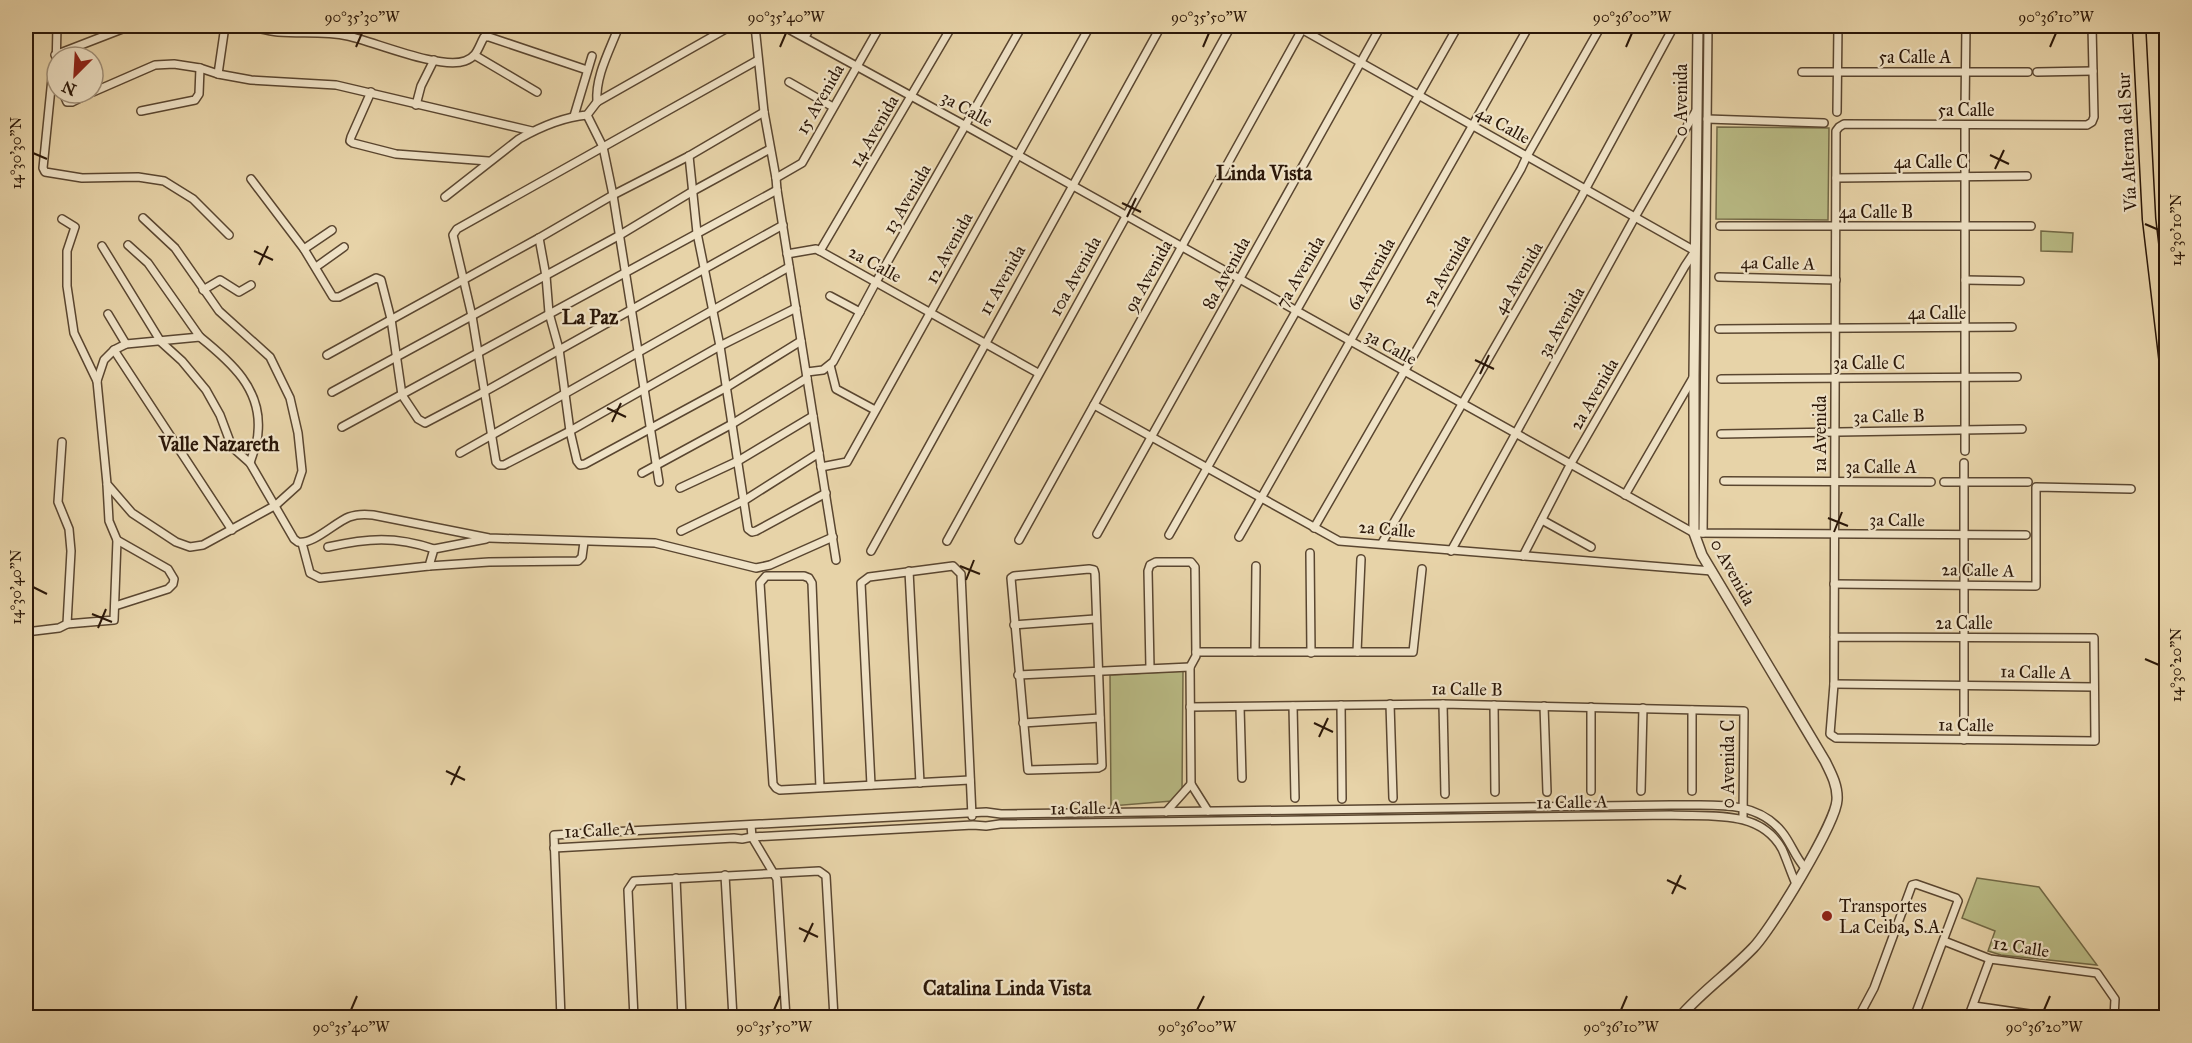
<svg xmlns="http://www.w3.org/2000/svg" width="2192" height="1043" viewBox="0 0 2192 1043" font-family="'IM FELL Great Primer',serif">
<rect width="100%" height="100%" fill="#e7d3a8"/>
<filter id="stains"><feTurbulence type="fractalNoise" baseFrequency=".00333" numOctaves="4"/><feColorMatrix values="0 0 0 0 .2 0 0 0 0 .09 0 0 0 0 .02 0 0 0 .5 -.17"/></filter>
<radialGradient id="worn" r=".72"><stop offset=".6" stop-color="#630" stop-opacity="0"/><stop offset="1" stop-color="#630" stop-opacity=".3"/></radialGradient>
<g fill="#b9bb85" stroke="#726946" stroke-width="1.5">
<polygon points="1717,127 1829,128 1828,220 1716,219"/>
<polygon points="2041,231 2073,233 2072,252 2041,251"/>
<polygon points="1183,671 1182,793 1172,801 1111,806 1110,675"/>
<polygon points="1977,878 2039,887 2097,965 2001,955 1988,951 1995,931 1962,918"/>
</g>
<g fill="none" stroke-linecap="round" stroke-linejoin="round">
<g stroke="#5a4630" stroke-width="10">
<g id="minor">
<path d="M246 26C257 28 268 31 278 32 301 34 324 31 348 36 375 42 440 70 465 61 477 57 478 48 484 37H489L587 70"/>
<polyline points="755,26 764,112 776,178 777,190 836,560"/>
<polyline points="763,26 771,26"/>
<polyline points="783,26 966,126 1694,533 2026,535"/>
<polyline points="1296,26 1695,251 1685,266 1570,465 1523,556"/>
<polyline points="805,37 811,26"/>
<polyline points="55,55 130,26"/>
<polyline points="476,56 537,92"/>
<polyline points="758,60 457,229 453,235 472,316 496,462 499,465 504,465 570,431 720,346 796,308"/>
<polyline points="55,67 52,78 43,168 45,172 82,178 138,177 164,181 193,199 229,235"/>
<polyline points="56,70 57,26"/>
<polyline points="1802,72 2028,72"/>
<polyline points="2037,72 2093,71"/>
<polyline points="218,74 225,26"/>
<polyline points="789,82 833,107"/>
<polyline points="93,92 155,65 174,64 200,68 218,74 251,80 336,85 532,131"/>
<polyline points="371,92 351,137 350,141 353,143 396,154 488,161"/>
<polyline points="63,93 67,102 72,102 90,93"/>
<path d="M597 102C595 76 610 50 619 26"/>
<polyline points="416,105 421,86 434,60"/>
<polyline points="141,111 195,100 199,94 200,68"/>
<polyline points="1965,111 1966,26"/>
<polyline points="1837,112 1838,26"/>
<polyline points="587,115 603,147 613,195 659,482"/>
<polyline points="574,116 592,56"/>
<polyline points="1707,119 1824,123"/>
<polyline points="689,156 697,233 720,346 748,529 752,532 756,531 826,493"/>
<polyline points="776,178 802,163 880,26"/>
<polyline points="1836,178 2027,176"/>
<polyline points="251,179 304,249 333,297 339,297 376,278 381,280 391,319 402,395 418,419 425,423 484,392 783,225"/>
<path d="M445 197 519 139C540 127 564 117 587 115L597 102 731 26"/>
<path d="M143 218 175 248 219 311 270 357 290 398 298 433 302 471 297 486 276 505 203 545 190 547 176 542 132 513 107 484 97 381 104 360 114 350 126 344 200 337C231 362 262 389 258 432 258 442 253 453 250 463"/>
<polyline points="62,219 75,227 67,251 67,286 74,333 97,381"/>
<polyline points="1720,226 2031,226"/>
<polyline points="539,238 546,276 549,313 559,349 570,431 577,461 580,465 585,464 727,387 801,341"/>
<polyline points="128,245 148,263 200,337"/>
<path d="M102 246 161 342 182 361 206 390 220 415 232 447 250 463 294 539 298 542C313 545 334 523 349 517 357 514 365 514 373 515L489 538 655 543 756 568 770 565 833 537"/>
<polyline points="304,249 332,230"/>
<polyline points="820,251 952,26"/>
<polyline points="787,254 816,249 820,251 1038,373"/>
<polyline points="316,267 344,247"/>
<polyline points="1719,277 1836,280"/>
<polyline points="1965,280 2020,281"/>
<polyline points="203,290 220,280 239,292 251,285"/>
<polyline points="830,296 860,312"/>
<polyline points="108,314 126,344"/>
<polyline points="1719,329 2012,327"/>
<polyline points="114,350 232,530"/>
<polyline points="327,355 539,238 613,195 689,156 764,112"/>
<polyline points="830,365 836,389 875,410"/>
<polyline points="807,372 823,370 833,362 876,282 1022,26"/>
<polyline points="1721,379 2017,377"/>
<polyline points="332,392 620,235 693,191 770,149"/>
<polyline points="1094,405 1339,541 1712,571"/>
<polyline points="342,427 777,190"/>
<polyline points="1721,434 2022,429"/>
<polyline points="62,442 58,502 69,529 71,551 67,624 114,620 117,540"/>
<polyline points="1965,451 1965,125"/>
<polyline points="460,453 789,267"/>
<polyline points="821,467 847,462 1090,26"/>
<polyline points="642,473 732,424 807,378"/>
<polyline points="1724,481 1931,482"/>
<polyline points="1944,482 2028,482"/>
<polyline points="107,485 109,521 117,540 168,569 174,579 173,584 168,589 115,606"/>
<polyline points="680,488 738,461 813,416"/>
<polyline points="1625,495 1694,376"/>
<polyline points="1542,520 1591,547"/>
<polyline points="1314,528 1521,169 1527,156 1601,26"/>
<polyline points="681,531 745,500 819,453"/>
<polyline points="1703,533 1708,26"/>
<polyline points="1097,534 1381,26"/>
<polyline points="1169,535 1458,26"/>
<polyline points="1239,537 1529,26"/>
<polyline points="1019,540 1304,26"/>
<polyline points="947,541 1231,26"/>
<polyline points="302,543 310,573 320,578 429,566 434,549 486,539"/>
<polyline points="1382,543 1579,201 1674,26"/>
<path d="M328 547C368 538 395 536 434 549"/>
<polyline points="871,551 1161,26"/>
<polyline points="1451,551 1635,217 1697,109"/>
<polyline points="1310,553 1311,653"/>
<polyline points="429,566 489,562 578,561 582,557 584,542"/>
<polygon points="1089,569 1094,570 1095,574 1102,766 1098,768 1028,770 1011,578 1014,576"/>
<polyline points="909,571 920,783"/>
<polyline points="1834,584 2036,586 2036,487 2131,489"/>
<polyline points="1014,625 1095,619"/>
<polyline points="26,632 59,628 67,624"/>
<polyline points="1834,637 2094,638 2095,741 1836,738 1830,734 1834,684 1836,131 1839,127 1844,124 2087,125 2092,122 2094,117 2092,26"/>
<polyline points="1196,652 1413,652 1422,569"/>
<polyline points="1255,652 1256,566"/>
<polyline points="1357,652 1361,559"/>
<polyline points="1150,668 1148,571 1150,565 1156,562 1191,562 1195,567 1196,656 1190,667 1191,784 1208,811"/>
<polyline points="1018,675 1190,667"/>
<polyline points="1834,684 2094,687"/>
<polyline points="1390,704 1393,798"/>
<polyline points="1443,704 1445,794"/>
<polyline points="1341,705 1342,799"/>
<polyline points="1494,705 1495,792"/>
<polyline points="1293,706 1295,798"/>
<polyline points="1544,706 1547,792"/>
<polyline points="1190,707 1443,704 1744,711 1743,818"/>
<polyline points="1240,707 1242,778"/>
<polyline points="1591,707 1591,791"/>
<polyline points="1023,723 1100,718"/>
<polyline points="1964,740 1964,463"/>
<polyline points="871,785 861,583 869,577 953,566 961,574 972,816"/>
<polyline points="820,788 812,583 809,578 804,576 766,576 760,583 773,784 776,788 780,790 970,780"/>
<polyline points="1641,791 1643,708"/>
<polyline points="1692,791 1692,710"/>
<polyline points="1166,812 1191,784"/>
<polyline points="751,825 752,837 777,879 786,1018"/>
<path d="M554 848 734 838 742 839 752 837 973 825 986 826 1000 824 1671 815C1710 817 1760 809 1782 849 1787 860 1791 873 1796 884"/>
<polyline points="725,875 733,1018"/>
<polyline points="676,878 682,1018"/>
<polyline points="1944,941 1990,959 2097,973 2115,999 2114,1018"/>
<polyline points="1974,1006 2057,1018"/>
<polyline points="512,1018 561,1015"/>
<path d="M561 1018 554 835 986 812 1001 814 1671 805C1709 806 1755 798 1782 832 1791 843 1795 857 1805 868"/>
<polyline points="634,1018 628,890 634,881 819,871 826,876 834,1018"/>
<polyline points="1858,1018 1874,988 1912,885 1916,884 1956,898 1958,901 1914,1018"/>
<polyline points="1968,1018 1990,959"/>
</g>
</g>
<g stroke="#5a4630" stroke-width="12">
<path id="tertiary" d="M1679 1018C1701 992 1729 973 1753 948 1771 930 1836 823 1837 800 1838 786 1831 773 1825 761L1702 555 1694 533V376L1698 26"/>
</g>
<g stroke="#2b1708" stroke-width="15">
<polyline id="trunk" points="2139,26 2149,219 2166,363"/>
</g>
<use href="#minor" stroke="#efe2c6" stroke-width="7"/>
<use href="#tertiary" stroke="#efe2c6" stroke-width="9"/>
<use href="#trunk" stroke="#e7d3a8" stroke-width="12"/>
</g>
<path fill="none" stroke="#2b1708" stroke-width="2" d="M356 47 362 33M780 47 786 33M1203 47 1209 33M1626 47 1632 33M2050 47 2056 33M33 153 47 159M1990 155 2009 164M1995 169 2004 150M1122 203 1141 212M1127 217 1136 198M2145 224 2159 230M254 251 273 260M259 265 268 246M1475 360 1494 369M1480 374 1489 355M607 408 626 417M612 422 621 403M1828 518 1848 526M1834 532 1842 512M960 566 980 574M966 580 974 560M33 587 47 594M92 614 112 622M98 628 106 609M2145 659 2159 665M1314 723 1333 732M1319 737 1328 718M446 771 465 780M451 785 460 766M1667 880 1686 889M1672 894 1681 875M799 928 818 937M804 942 813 923M351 1010 357 996M774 1010 780 996M1197 1010 1204 996M1621 1010 1627 996M2044 1010 2050 996"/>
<circle fill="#8f2418" stroke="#efe2c6" stroke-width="2" cx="1827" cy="916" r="6"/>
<g text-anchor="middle" stroke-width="4.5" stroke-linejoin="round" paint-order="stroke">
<g font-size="18" fill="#2b1708" stroke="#efe2c6">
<text x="1915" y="63">5a Calle A</text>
<text transform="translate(820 99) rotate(-60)" y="6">15 Avenida</text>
<text transform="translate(1681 100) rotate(-90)" y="6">0 Avenida</text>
<text transform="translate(967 109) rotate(29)" y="6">3a Calle</text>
<text x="1966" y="116">5a Calle</text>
<text transform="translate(1503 125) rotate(29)" y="6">4a Calle</text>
<text transform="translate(874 131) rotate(-60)" y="6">14 Avenida</text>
<text transform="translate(2127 142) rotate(-93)" y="6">Vía Alterna del Sur</text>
<text x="1931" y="168">4a Calle C</text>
<text transform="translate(907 199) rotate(-60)" y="6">13 Avenida</text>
<text x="1876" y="218">4a Calle B</text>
<text transform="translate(949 248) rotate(-61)" y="6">12 Avenida</text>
<text transform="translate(1778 263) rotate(1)" y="6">4a Calle A</text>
<text transform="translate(875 264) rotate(29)" y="6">2a Calle</text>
<text transform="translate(1446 270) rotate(-60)" y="6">5a Avenida</text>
<text transform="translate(1300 272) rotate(-60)" y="6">7a Avenida</text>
<text transform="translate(1226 273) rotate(-61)" y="6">8a Avenida</text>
<text transform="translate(1371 274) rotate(-61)" y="6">6a Avenida</text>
<text transform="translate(1075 276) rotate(-61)" y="6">10a Avenida</text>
<text transform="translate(1148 276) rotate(-61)" y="6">9a Avenida</text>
<text transform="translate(1518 278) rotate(-60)" y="6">4a Avenida</text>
<text transform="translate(1002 280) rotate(-61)" y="6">11 Avenida</text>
<text x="1937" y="319">4a Calle</text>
<text transform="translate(1561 322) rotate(-61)" y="6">3a Avenida</text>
<text transform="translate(1391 347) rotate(29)" y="6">3a Calle</text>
<text x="1869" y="369">3a Calle C</text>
<text transform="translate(1594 394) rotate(-60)" y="6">2a Avenida</text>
<text transform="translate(1889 416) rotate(-1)" y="6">3a Calle B</text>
<text transform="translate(1820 434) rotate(-90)" y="6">1a Avenida</text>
<text x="1881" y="473">3a Calle A</text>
<text transform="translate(1897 520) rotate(1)" y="6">3a Calle</text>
<text transform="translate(1387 529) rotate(5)" y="6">2a Calle</text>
<text transform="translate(1978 570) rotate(1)" y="6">2a Calle A</text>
<text transform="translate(1733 572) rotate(61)" y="6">0 Avenida</text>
<text x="1964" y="629">2a Calle</text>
<text transform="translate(2036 672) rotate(1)" y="6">1a Calle A</text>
<text transform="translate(1467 689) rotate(1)" y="6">1a Calle B</text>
<text transform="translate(1966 725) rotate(1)" y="6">1a Calle</text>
<text transform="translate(1728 764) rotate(-90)" y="6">0 Avenida C</text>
<text transform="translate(1572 802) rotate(-1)" y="6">1a Calle A</text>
<text transform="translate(1086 808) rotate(-1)" y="6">1a Calle A</text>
<text transform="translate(600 830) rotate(-3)" y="6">1a Calle A</text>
<text transform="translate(2021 947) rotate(9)" y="6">12 Calle</text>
</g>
<g font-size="18" fill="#2b1708" stroke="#efe2c6" text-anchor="start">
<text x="1839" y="912">Transportes<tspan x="1839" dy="21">La Ceiba, S.A.</tspan></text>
</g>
<g font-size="20" font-weight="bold" fill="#2b1708" stroke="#efe2c6">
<text x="1264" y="180">Linda Vista</text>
<text x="590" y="324">La Paz</text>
<text x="219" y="451">Valle Nazareth</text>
<text x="1007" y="995">Catalina Linda Vista</text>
</g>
</g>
<rect width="2192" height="1043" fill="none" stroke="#e7d3a8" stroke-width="66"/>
<g transform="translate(75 75) rotate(204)"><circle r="28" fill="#efe2c6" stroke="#a1917a" stroke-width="1.5"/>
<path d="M0-4.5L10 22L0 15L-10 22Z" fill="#8f2418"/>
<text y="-9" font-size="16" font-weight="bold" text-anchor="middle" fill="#2b1708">N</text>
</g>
<rect x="33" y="33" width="2126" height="977" fill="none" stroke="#2b1708" stroke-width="2"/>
<g font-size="15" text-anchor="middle" fill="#2b1708">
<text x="362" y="22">90°35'30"W</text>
<text x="786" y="22">90°35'40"W</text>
<text x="1209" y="22">90°35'50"W</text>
<text x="1632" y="22">90°36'00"W</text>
<text x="2056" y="22">90°36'10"W</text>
<text transform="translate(16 153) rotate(-90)" y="5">14°30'30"N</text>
<text transform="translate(2176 230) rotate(-90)" y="5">14°30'10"N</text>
<text transform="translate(16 587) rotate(-90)" y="5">14°30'40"N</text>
<text transform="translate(2176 665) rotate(-90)" y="5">14°30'20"N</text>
<text x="351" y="1032">90°35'40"W</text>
<text x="774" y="1032">90°35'50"W</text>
<text x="1197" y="1032">90°36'00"W</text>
<text x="1621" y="1032">90°36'10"W</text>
<text x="2044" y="1032">90°36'20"W</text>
</g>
<rect width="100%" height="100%" filter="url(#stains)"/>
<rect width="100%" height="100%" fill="url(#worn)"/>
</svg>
